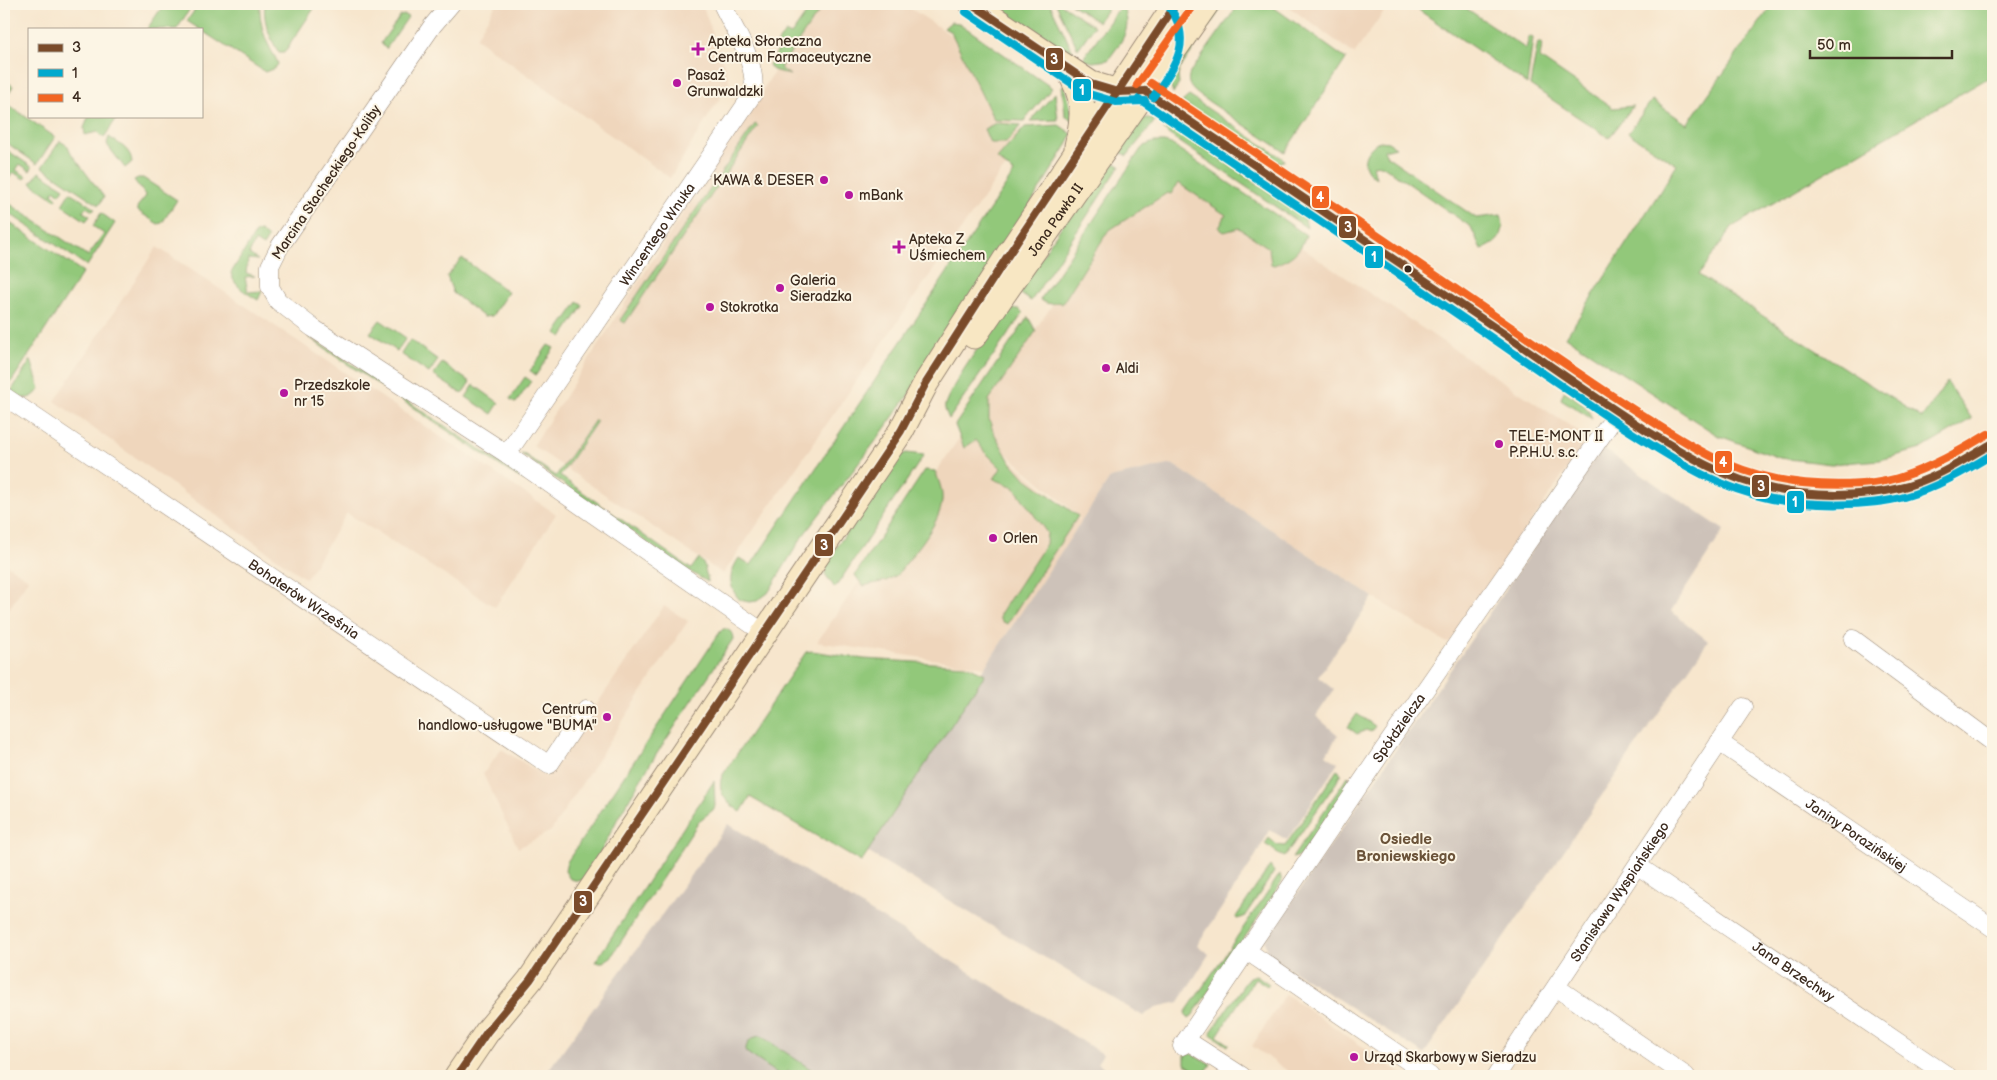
<svg xmlns="http://www.w3.org/2000/svg" width="1997" height="1080" viewBox="0 0 1997 1080" font-family="'Balsamiq Sans',sans-serif">
<rect width="100%" height="100%" fill="#fcf5e5"/>
<filter id="ink" filterUnits="userSpaceOnUse"><feTurbulence type="fractalNoise" baseFrequency=".02" numOctaves="2"/><feDisplacementMap in="SourceGraphic" scale="10" xChannelSelector="R" yChannelSelector="G"/><feConvolveMatrix kernelMatrix="1 2 1 2 8 2 1 2 1" color-interpolation-filters="sRGB"/></filter>
<filter id="wash" filterUnits="userSpaceOnUse"><feTurbulence type="fractalNoise" baseFrequency=".0096" numOctaves="4" result="noise"/><feDisplacementMap in="SourceGraphic" scale="20" xChannelSelector="R" yChannelSelector="G"/><feGaussianBlur stdDeviation="1.12" result="paint"/><feColorMatrix in="noise" values="0 0 0 0 0 0 0 0 0 0 0 0 0 0 0 0 0 1.4 0 .05"/><feComposite in="paint" operator="in"/></filter>
<g filter="url(#wash)">
<rect width="100%" height="100%" fill="#f7e6cd"/>
<g fill="#efd6bc" fill-rule="evenodd">
<polygon points="496,4 702,4 730,82 670,178 476,38"/>
<polygon points="818,4 904,4 970,48 1025,145 999,175 723,574 533,446"/>
<polygon points="1285,4 1389,4 1354,54"/>
<path d="M1162 148 1315 257 1588 438 1451 640 1447 643 1373 597 1172 464 1110 478 985 667 817 642ZM995 444 1078 515 1080 521 994 445Z"/>
<polygon points="157,247 556,514 495,607 347,513 306,579 55,401"/>
<polygon points="4,563 28,579 4,617"/>
<polygon points="664,606 688,621 551,831 518,848 483,774 501,749 547,777"/>
<polygon points="1286,994 1405,1076 1295,1076 1252,1046"/>
</g>
<g fill="#cdc2b9">
<polygon points="1602,448 1724,530 1671,611 1708,641 1424,1054 1267,954 1265,941"/>
<polygon points="1172,464 1373,597 1318,677 1334,690 1316,716 1338,735 1326,755 1338,763 1287,840 1270,830 1252,862 1197,945 1209,954 1179,1002 1156,1007 1143,1016 864,850 1110,478"/>
<polygon points="728,824 1103,1054 1097,1063 1115,1076 544,1076"/>
</g>
<g fill="#92c87a" stroke="#66794c">
<polygon points="164,4 193,4 177,29 147,29"/>
<path d="M199 4H260C259 18 263 34 269 46 272 53 276 57 278 64L275 68 265 72 187 21Z"/>
<path d="M265 4H317L284 53H279C271 40 262 20 265 4Z"/>
<polygon points="813,4 824,4 780,68 790,75 773,70 769,65 780,47 777,44 785,32 791,35"/>
<polygon points="987,4 1050,4 1074,54 1072,57"/>
<polygon points="1056,4 1061,4 1094,26 1078,49"/>
<polygon points="1071,4 1111,4 1098,22"/>
<path d="M1122 4C1134 28 1122 41 1108 60L1093 62 1082 60Z"/>
<polygon points="1211,4 1224,4 1180,69 1178,76 1179,84 1173,93 1168,80"/>
<path d="M1239 4H1269L1346 59 1285 152 1202 97C1193 91 1185 84 1190 73Z"/>
<polygon points="1421,4 1460,4 1526,49 1529,36 1533,38 1527,84 1420,11 1418,8"/>
<polygon points="1773,4 1993,4 1993,75 1732,227 1699,275 1922,418 1947,382 1972,419 1921,449 1880,460 1831,464 1780,458 1717,435 1566,337 1677,165 1628,133 1652,100 1687,124"/>
<polygon points="404,15 408,17 386,49 381,43 400,16"/>
<polygon points="951,22 959,23 1052,88 1024,121 994,120 951,32 944,28"/>
<polygon points="1538,42 1542,44 1540,58 1613,108 1633,106 1609,138 1530,85"/>
<polygon points="4,80 13,86 4,101"/>
<polygon points="1064,84 1066,89 1074,121 1065,115 1062,86"/>
<polygon points="1055,93 1058,120 1030,121"/>
<polygon points="1189,96 1285,160 1279,163 1271,162 1182,102"/>
<polygon points="7,104 55,137 37,164 4,141 4,105"/>
<polygon points="89,116 118,116 105,136 102,137 97,132 85,135 84,128"/>
<path d="M1147 118 1156 119C1147 133 1137 142 1127 156L1114 148 1139 119Z"/>
<polygon points="996,123 1021,125 1006,143 990,143 984,129"/>
<polygon points="755,124 758,126 625,323 620,320"/>
<polygon points="1168,124 1304,215 1307,228 1168,134 1164,130"/>
<path d="M1059 125 1072 134 1067 145 939 352 875 442 802 537 768 593 757 601 749 602 740 600C727 586 729 573 739 558L751 565 1014 173 997 159 1025 127Z"/>
<path d="M109 137C119 144 131 149 132 162L125 168 108 146 107 143Z"/>
<polygon points="60,141 68,146 71,153 104,197 99,205 42,167"/>
<path d="M1380 141 1388 142 1396 147 1384 150 1387 156 1476 218 1501 215C1507 233 1498 245 1481 249L1471 227 1382 165 1373 166 1376 178C1358 166 1363 151 1380 141Z"/>
<path d="M1154 142H1164L1171 144 1306 235C1300 253 1290 259 1274 265L1271 264 1269 248 1239 228 1224 232 1219 228 1226 215 1178 183 1171 194 1167 193 1108 231 1062 304 1058 302C1051 305 1047 304 1040 300L1141 149 1144 146Z"/>
<polygon points="4,148 32,167 30,171 20,164 16,170 26,176 24,179 13,172 4,186"/>
<polygon points="1107,158 1120,166 1031,301 1021,294 1020,289"/>
<polygon points="39,172 64,188 60,194 55,190 52,193 57,198 56,200 31,183"/>
<polygon points="138,178 143,178 177,200 162,223 158,224 138,211 137,207 146,196 134,180"/>
<polygon points="70,192 95,209 93,211 86,207 83,212 90,216 86,221 62,205"/>
<polygon points="4,200 88,256 104,234 93,226 101,213 115,223 87,266 4,210"/>
<polygon points="4,219 83,272 6,390 4,389"/>
<path d="M260 231 268 238 263 246 255 241 249 254 258 260 248 259 246 273 255 276 245 277 248 292 262 291 258 300C247 293 234 287 231 273L256 232Z"/>
<polygon points="462,258 508,292 492,316 484,317 453,293 447,276"/>
<polygon points="578,302 583,306 562,337 556,333"/>
<path d="M1011 309H1019L1023 313 949 419C947 414 944 410 945 405 949 388 997 317 1011 309Z"/>
<polygon points="1028,317 1036,331 989,400 989,419 993,431 1009,460 1024,477 1078,516 1007,624 1000,620 1000,614 1046,544 1047,533 1014,487 994,479 1001,468 984,451 976,440 964,448 955,425"/>
<polygon points="380,320 406,338 397,351 370,333"/>
<polygon points="309,337 331,350 529,482 514,475 325,349"/>
<polygon points="410,340 438,360 429,373 401,354"/>
<polygon points="548,345 554,348 536,375 530,371"/>
<path d="M31 360 40 389C31 401 22 400 10 393Z"/>
<polygon points="442,363 470,382 462,394 433,375"/>
<polygon points="525,377 531,381 516,403 510,399"/>
<polygon points="474,385 499,403 492,414 466,397"/>
<path d="M1564 391C1576 399 1588 405 1592 419L1561 399Z"/>
<polygon points="595,420 597,421 560,476 691,569 699,558 704,565 708,582 680,566 521,454 522,453 556,476"/>
<polygon points="906,453 924,455 835,588 825,574 827,561 899,456"/>
<path d="M925 470 935 471C939 481 943 491 942 501 940 525 911 556 897 575L886 581 863 586 855 575Z"/>
<polygon points="723,629 727,629 732,633 733,639 652,761 619,816 587,879 579,881 570,879 565,871 567,862 720,632"/>
<path d="M812 651 864 659 966 665 985 674 861 862 750 797 741 812C728 803 716 794 722 776L806 652Z"/>
<polygon points="1357,714 1375,726 1371,732 1366,730 1357,734 1348,727"/>
<polygon points="1337,770 1341,773 1336,783 1284,857 1265,844 1269,838 1277,845 1285,846"/>
<polygon points="1348,776 1352,781 1300,856 1292,858"/>
<polygon points="714,781 715,806 713,810 700,820 611,957 603,962 595,962"/>
<polygon points="1270,866 1274,872 1244,917 1237,919 1236,917"/>
<polygon points="1280,874 1282,882 1192,1016 1188,1018 1185,1013"/>
<polygon points="1256,975 1269,984 1267,986 1255,978 1217,1036 1229,1044 1228,1046 1212,1035 1211,1032 1249,977"/>
<path d="M760 1036 764 1038 821 1076H797L788 1071 784 1076H781L746 1052C745 1044 751 1037 760 1036Z"/>
<polygon points="1190,1053 1211,1064 1203,1076 1185,1064 1185,1055"/>
</g>
</g>
<g filter="url(#ink)">
<g fill="none" stroke-linecap="round" stroke-linejoin="round">
<g stroke="#998876" stroke-width="19">
<g id="street">
<polyline points="451,4 433,25 280,246 270,266 270,287 278,301 313,328 507,454 764,633"/>
<polyline points="1145,91 1332,216 1618,412 1697,462 1734,478 1774,489 1806,493 1854,494 1900,488 1917,482 1950,468 1993,443"/>
<path id="s1" d="M4 396 549 765 586 709"/>
<path id="s2" d="M507 454 753 94C758 63 735 32 722 4"/>
<polyline points="1853,639 1993,743"/>
<path id="s3" d="M1719 742 1993 928"/>
<path id="s4" d="M1638 866 1948 1076"/>
<polyline points="1247,951 1430,1076"/>
<polyline points="1556,987 1686,1076"/>
<polyline points="1186,1040 1242,1076"/>
<path id="s5" d="M1182 1046 1384 749 1618 412"/>
<path id="s6" d="M1496 1076 1743 707"/>
</g>
</g>
<g stroke="#998876" stroke-width="27">
<g id="secondary">
<polyline points="972,4 1091,84 1118,92 1132,91"/>
<path d="M1068 69C1085 98 1085 114 1077 146"/>
<path id="s7" d="M974 336 1206 4"/>
<polyline points="457,1076 487,1032 530,980 901,431 926,383 1007,257 1176,4"/>
</g>
</g>
<use href="#street" stroke="#fff" stroke-width="18"/>
<use href="#secondary" stroke="#f8e7c3" stroke-width="25"/>
<g stroke="#fcf5e5" stroke-width="11">
<g id="bus-1">
<polyline points="972,4 1091,84 1118,92 1145,91"/>
<path d="M1145 91C1265 171 1384 252 1503 333 1549 365 1594 397 1641 427 1685 454 1722 478 1773 489 1811 497 1863 497 1900 488 1934 480 1964 460 1993 443"/>
<polyline points="457,1076 487,1032 530,980 901,431 926,383 1007,257 1176,4"/>
</g>
</g>
<g stroke="#fcf5e5" stroke-width="11">
<g id="bus-2">
<polyline points="966,12 1086,93 1116,102 1145,101"/>
<path d="M1153 97C1176 65 1195 40 1167 4"/>
<path d="M1139 99C1259 179 1377 259 1495 340 1541 372 1587 404 1634 434 1680 463 1718 488 1772 499 1809 506 1868 507 1904 497 1936 488 1965 471 1993 454"/>
</g>
</g>
<g stroke="#fcf5e5" stroke-width="11">
<g id="bus-3">
<path d="M1151 83C1270 163 1390 243 1508 325 1554 356 1599 388 1645 417 1688 444 1725 469 1776 479 1809 486 1869 488 1901 477 1932 467 1960 451 1988 434"/>
<polyline points="1137,85 1194,4"/>
</g>
</g>
<use href="#bus-1" stroke="#7a4b2a" stroke-width="8"/>
<use href="#bus-2" stroke="#00a9ce" stroke-width="8"/>
<use href="#bus-3" stroke="#f26522" stroke-width="8"/>
</g>
</g>
<g fill="#b5179e" stroke="#fcf5e5" stroke-width="2">
<path d="M695.5 41.5h5v5h5v5h-5v5h-5v-5h-5v-5h5z"/>
<circle cx="677" cy="83" r="5"/>
<circle cx="824" cy="180" r="5"/>
<circle cx="849" cy="195" r="5"/>
<path d="M896.5 239.5h5v5h5v5h-5v5h-5v-5h-5v-5h5z"/>
<circle cx="780" cy="288" r="5"/>
<circle cx="710" cy="307" r="5"/>
<circle cx="1106" cy="368" r="5"/>
<circle cx="284" cy="393" r="5"/>
<circle cx="1499" cy="444" r="5"/>
<circle cx="993" cy="538" r="5"/>
<circle cx="607" cy="717" r="5"/>
<circle cx="1354" cy="1057" r="5"/>
</g>
<circle fill="#3b2a1e" stroke="#fcf5e5" stroke-width="2" cx="1408" cy="269" r="4.5"/>
<g text-anchor="middle" stroke-width="4" stroke-linejoin="round" paint-order="stroke">
<g font-size="14" fill="#3b2a1e" stroke="#fcf5e5" text-anchor="start">
<text x="708" y="46">Apteka Słoneczna<tspan x="708" dy="16">Centrum Farmaceutyczne</tspan></text>
<text x="687" y="80">Pasaż<tspan x="687" dy="16">Grunwaldzki</tspan></text>
<text x="814" y="185" text-anchor="end">KAWA &amp; DESER</text>
<text x="859" y="200">mBank</text>
<text x="909" y="244">Apteka Z<tspan x="909" dy="16">Uśmiechem</tspan></text>
<text x="790" y="285">Galeria<tspan x="790" dy="16">Sieradzka</tspan></text>
<text x="720" y="312">Stokrotka</text>
<text x="1116" y="373">Aldi</text>
<text x="294" y="390">Przedszkole<tspan x="294" dy="16">nr 15</tspan></text>
<text x="1509" y="441">TELE-MONT II<tspan x="1509" dy="16">P.P.H.U. s.c.</tspan></text>
<text x="1003" y="543">Orlen</text>
<text x="597" y="714" text-anchor="end">Centrum<tspan x="597" dy="16">handlowo-usługowe "BUMA"</tspan></text>
<text x="1364" y="1062">Urząd Skarbowy w Sieradzu</text>
</g>
<g font-size="14" fill="#3b2a1e" stroke="#fcf5e5">
<text transform="translate(326 182) rotate(-56)" y="5">Marcina Stacheckiego-Koliby</text>
<text dy="5" stroke="none"><textPath href="#s7" startOffset="142">Jana Pawła II</textPath></text>
<text dy="5" stroke="none"><textPath href="#s2" startOffset="266">Wincentego Wnuka</textPath></text>
<text dy="5" stroke="none"><textPath href="#s1" startOffset="362">Bohaterów Września</textPath></text>
<text dy="5" stroke="none"><textPath href="#s5" startOffset="385">Spółdzielcza</textPath></text>
<text dy="5" stroke="none"><textPath href="#s3" startOffset="166">Janiny Porazińskiej</textPath></text>
<text dy="5" stroke="none"><textPath href="#s6" startOffset="222">Stanisława Wyspiańskiego</textPath></text>
<text dy="5" stroke="none"><textPath href="#s4" startOffset="188">Jana Brzechwy</textPath></text>
</g>
<g font-size="15" font-weight="bold" fill="#6b5339" stroke="#fcf5e5">
<text x="1406" y="844">Osiedle<tspan x="1406" dy="17">Broniewskiego</tspan></text>
</g>
</g>
<g stroke="#fcf5e5" stroke-width="2">
<rect x="1045" y="47" width="19" height="24" rx="5" fill="#7a4b2a"/>
<rect x="1072" y="78" width="20" height="24" rx="5" fill="#00a9ce"/>
<rect x="1311" y="185" width="19" height="24" rx="5" fill="#f26522"/>
<rect x="1338" y="215" width="19" height="24" rx="5" fill="#7a4b2a"/>
<rect x="1364" y="245" width="20" height="24" rx="5" fill="#00a9ce"/>
<rect x="1714" y="450" width="19" height="24" rx="5" fill="#f26522"/>
<rect x="1751" y="474" width="19" height="24" rx="5" fill="#7a4b2a"/>
<rect x="1786" y="490" width="19" height="24" rx="5" fill="#00a9ce"/>
<rect x="814" y="533" width="20" height="24" rx="5" fill="#7a4b2a"/>
<rect x="573" y="890" width="20" height="24" rx="5" fill="#7a4b2a"/>
</g>
<g font-size="14" text-anchor="middle" font-weight="bold" fill="#fff">
<text x="1054" y="64">3</text>
<text x="1082" y="95">1</text>
<text x="1320" y="202">4</text>
<text x="1348" y="232">3</text>
<text x="1374" y="262">1</text>
<text x="1723" y="467">4</text>
<text x="1761" y="491">3</text>
<text x="1795" y="507">1</text>
<text x="824" y="550">3</text>
<text x="583" y="906">3</text>
</g>
<rect width="1997" height="1080" fill="none" stroke="#fcf5e5" stroke-width="20"/>
<rect x="28" y="28" width="175" height="90" fill="#fcf5e5" stroke="#afa495"/>
<rect x="38" y="44" width="25" height="8" fill="#7a4b2a" stroke="#afa495"/>
<text x="72" y="52" font-size="15" fill="#3b2a1e">3</text>
<rect x="38" y="69" width="25" height="8" fill="#00a9ce" stroke="#afa495"/>
<text x="72" y="78" font-size="15" fill="#3b2a1e">1</text>
<rect x="38" y="94" width="25" height="8" fill="#f26522" stroke="#afa495"/>
<text x="72" y="102" font-size="15" fill="#3b2a1e">4</text>
<path d="M1810 50v8h142v-8" fill="none" stroke="#3b2a1e" stroke-width="2.5"/>
<text x="1817" y="50" font-size="15" fill="#3b2a1e" stroke="#fcf5e5" stroke-width="4" paint-order="stroke">50 m</text>
</svg>
